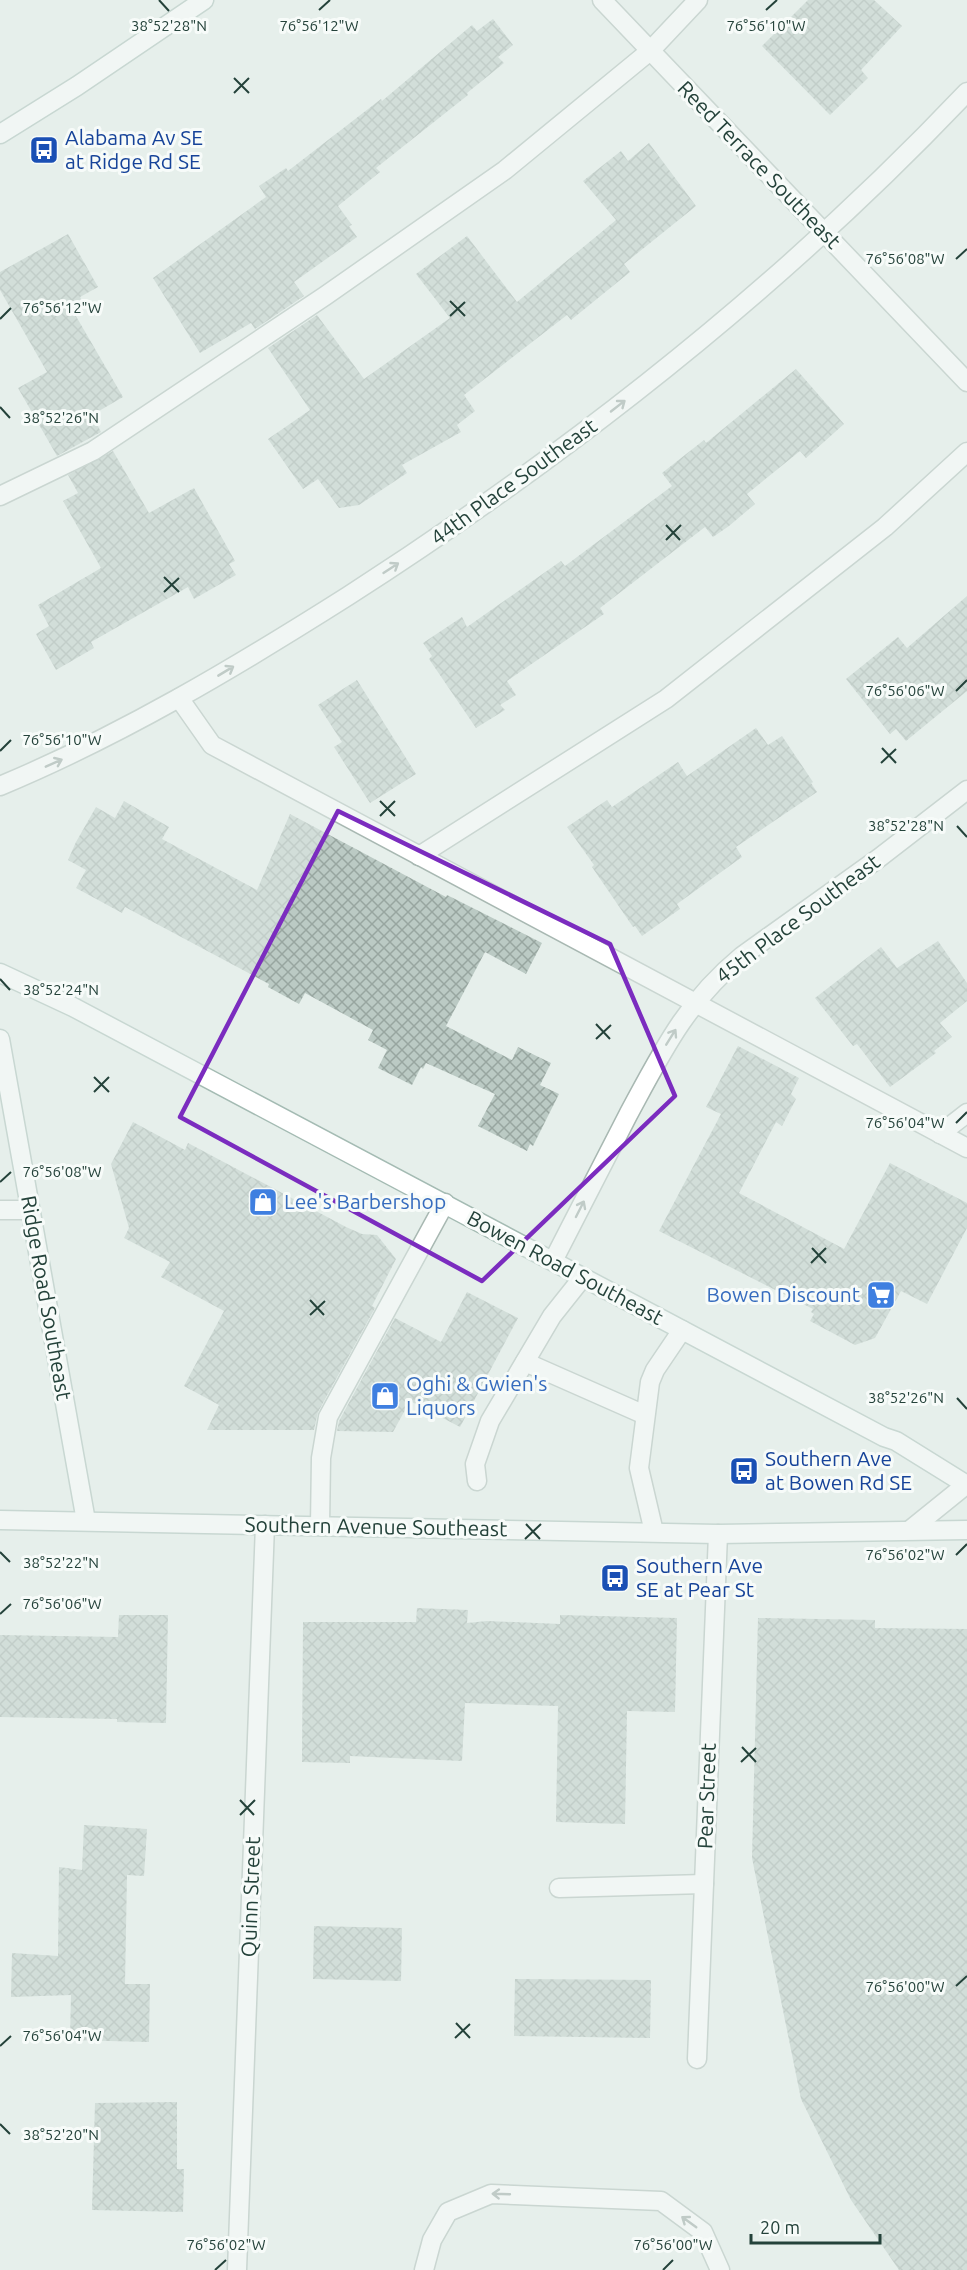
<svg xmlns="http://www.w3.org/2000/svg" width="967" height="2270" viewBox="0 0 967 2270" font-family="Ubuntu,sans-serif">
<defs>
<pattern id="building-cross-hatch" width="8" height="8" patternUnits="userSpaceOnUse" patternTransform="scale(1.5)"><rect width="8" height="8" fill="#bbcac4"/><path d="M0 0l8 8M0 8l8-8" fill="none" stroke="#98a6a0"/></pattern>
</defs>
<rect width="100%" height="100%" fill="#e6efeb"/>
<g fill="url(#building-cross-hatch)">
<polygon points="808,0 874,0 902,26 861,70 868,78 830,115 762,46"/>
<polygon points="493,19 513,45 498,57 504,63 467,93 468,95 376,168 380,172 338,206 352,225 349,226 357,237 294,282 304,296 255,329 251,323 200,353 153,278 266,197 259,186 286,168 288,171 381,99 382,101 472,25 477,31"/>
<polygon points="649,143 696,206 624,264 630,272 571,320 567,315 464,395 475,411 457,425 461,432 402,465 407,473 359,505 339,508 318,479 303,489 268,439 310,410 268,348 317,315 364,379 450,318 416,274 467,236 517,302 616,220 583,181 621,151 628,161"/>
<polygon points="68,234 98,287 80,297 84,305 73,311 123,397 92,415 101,432 57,456 18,388 47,372 0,290 0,272"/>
<polygon points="796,369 844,424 806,458 800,451 747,494 755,504 729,526 713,537 705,527 600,608 604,614 507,681 516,695 500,705 505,710 476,728 429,659 432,656 423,643 462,617 467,627 561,561 565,566 672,486 662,473 704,440 706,443"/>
<polygon points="113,451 149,513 194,488 235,561 229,564 236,575 194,599 188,587 91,642 94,648 56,670 36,634 49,626 38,605 101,568 63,501 78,493 68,475"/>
<polygon points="967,596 967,691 906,741 896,729 890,734 846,679 898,637 907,648"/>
<polygon points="357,680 416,774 370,803 334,747 342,742 318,705"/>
<polygon points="756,728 768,745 782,736 813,782 811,783 817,792 736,847 742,857 677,904 680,909 642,936 635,926 633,927 592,867 594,865 567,827 607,800 612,807 678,762 687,776"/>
<polygon points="124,801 169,827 162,839 257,890 290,814 446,897 447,895 542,943 526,974 485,952 446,1026 512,1060 518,1047 551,1063 540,1085 559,1094 533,1146 530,1144 527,1151 478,1126 495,1094 426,1063 423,1069 421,1067 412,1085 378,1068 387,1050 368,1040 373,1030 305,993 299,1004 268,987 269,984 125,907 122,913 76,888 86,870 68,860 76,842 96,807 115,818"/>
<polygon points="938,941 967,983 967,1001 940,1023 952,1037 934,1051 936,1053 890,1087 857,1044 853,1046 815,998 881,947 897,968"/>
<polygon points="738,1046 799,1078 791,1094 796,1099 782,1126 776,1122 739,1193 844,1249 890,1163 967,1203 967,1228 927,1304 901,1291 875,1338 855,1345 810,1321 814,1314 811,1312 813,1309 659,1231 721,1114 706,1107"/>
<polygon points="133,1122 185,1150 188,1143 346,1227 362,1234 377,1235 396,1259 372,1306 375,1308 318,1412 314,1430 207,1430 219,1405 184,1386 224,1311 161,1277 170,1262 124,1238 129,1228 111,1164"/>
<polygon points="467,1292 518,1318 460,1427 410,1401 393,1432 337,1431 339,1421 395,1318 441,1342"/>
<polygon points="417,1608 468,1610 467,1623 487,1621 560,1624 560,1615 677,1618 675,1712 627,1711 625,1824 556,1822 558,1706 465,1703 462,1761 350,1756 350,1763 302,1762 303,1622 416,1622"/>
<polygon points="119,1615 168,1615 166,1723 117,1722 117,1719 0,1717 0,1635 118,1637"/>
<polygon points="758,1618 875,1620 875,1628 967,1629 967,2270 899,2270 851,2200 801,2099 752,1858"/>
<polygon points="84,1825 147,1829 144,1876 127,1875 125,1984 150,1984 149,2042 70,2040 71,1995 11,1997 12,1953 58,1956 59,1867 82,1870"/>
<polygon points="314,1926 402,1928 401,1981 313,1979"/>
<polygon points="515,1979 651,1980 650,2038 514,2036"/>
<polygon points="177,2102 177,2169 184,2169 183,2212 92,2210 95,2103"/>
</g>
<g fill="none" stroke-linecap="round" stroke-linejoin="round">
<g stroke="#a8b8b2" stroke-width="21">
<g id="lane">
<polyline points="0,496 93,451 325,296 505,170 650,51 698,0"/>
<polyline points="179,698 212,745 967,1148"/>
<polyline points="419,856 666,699 885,527 967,452"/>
<polyline points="940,1134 967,1113"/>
<polyline points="0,1210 30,1210"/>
<polyline points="525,1362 645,1415"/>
<polyline points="477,1481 475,1464 490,1421 552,1316 583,1277"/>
<polyline points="320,1526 321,1458 328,1417 445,1203"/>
<polyline points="654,1532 639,1468 650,1382 655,1370 682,1330"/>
<polyline points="559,1888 704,1884"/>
<polyline points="424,2270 432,2240 448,2212 491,2194 661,2201 703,2232 720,2270"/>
</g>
</g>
<g stroke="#a8b8b2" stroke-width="21">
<g id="street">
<polyline points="602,0 967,382"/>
<path d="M0 786C122 735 236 667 348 596 572 452 784 285 967 92"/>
<path d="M553 1261C578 1212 603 1163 628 1115 662 1052 686 1002 742 956L879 858 967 790"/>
<polyline points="910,1530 967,1484"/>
<polyline points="697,2059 718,1534"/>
<polyline points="237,2270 265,1525"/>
</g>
</g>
<g stroke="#a4bbb3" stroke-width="21">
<g id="secondary">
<polyline points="0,134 77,86 204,0"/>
<polyline points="0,973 73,1007 884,1437 896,1441 967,1485"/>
<polyline points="0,1039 86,1521"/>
<polyline points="0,1520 718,1534 967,1530"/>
</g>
</g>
<use href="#lane" stroke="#fff" stroke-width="18"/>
<use href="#street" stroke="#fff" stroke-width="18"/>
<use href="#secondary" stroke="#fff" stroke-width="18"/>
</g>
<defs><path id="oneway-shaft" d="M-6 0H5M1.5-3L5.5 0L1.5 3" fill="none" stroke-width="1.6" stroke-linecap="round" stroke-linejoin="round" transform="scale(1.5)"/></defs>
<g stroke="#92a09c">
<use href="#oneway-shaft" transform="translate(618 406) rotate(-38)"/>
<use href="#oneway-shaft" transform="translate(391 568) rotate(-33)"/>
<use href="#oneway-shaft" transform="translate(226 671) rotate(-31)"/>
<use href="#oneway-shaft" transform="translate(54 763) rotate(-24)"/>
<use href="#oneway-shaft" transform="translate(671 1037) rotate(-58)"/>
<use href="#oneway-shaft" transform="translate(580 1209) rotate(-63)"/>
<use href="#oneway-shaft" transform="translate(501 2194) rotate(-178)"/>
<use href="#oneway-shaft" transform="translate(689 2222) rotate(-144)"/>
</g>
<path d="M0 0H967V2270H0ZM338 811 610 944 675 1096 482 1281 180 1117Z" fill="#e6efeb" fill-opacity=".55" fill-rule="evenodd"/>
<path fill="none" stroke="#7b2cbf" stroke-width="4.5" stroke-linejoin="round" d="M338 811 610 944 675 1096 482 1281 180 1117Z"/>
<path fill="none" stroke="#24423a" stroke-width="2" d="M159 0 169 11M319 10 330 0M766 10 777 0M234 78 249 93M234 93 249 78M956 259 967 249M450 301 465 316M450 316 465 302M0 319 11 308M0 407 10 418M666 525 680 540M666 540 681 525M164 577 179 592M164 592 179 578M956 691 967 680M882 748 896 763M0 751 11 740M881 763 896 749M380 801 395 816M380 816 395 801M957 826 967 837M0 979 10 990M596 1024 610 1039M596 1039 611 1025M94 1077 109 1092M94 1092 109 1077M956 1123 967 1112M0 1182 11 1172M812 1248 826 1263M811 1263 826 1248M310 1300 324 1315M310 1315 325 1301M957 1398 967 1409M526 1524 540 1539M525 1539 541 1524M0 1552 10 1562M956 1555 967 1544M0 1614 11 1604M742 1747 756 1762M741 1762 756 1748M240 1800 254 1815M240 1815 255 1800M956 1986 967 1976M456 2023 470 2038M455 2038 470 2024M0 2046 11 2036M0 2124 10 2134M215 2270 226 2260M663 2270 673 2260"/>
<defs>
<g id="bus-square" transform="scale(1.5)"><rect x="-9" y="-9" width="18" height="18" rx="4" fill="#1a4fb4" stroke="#f7fbf9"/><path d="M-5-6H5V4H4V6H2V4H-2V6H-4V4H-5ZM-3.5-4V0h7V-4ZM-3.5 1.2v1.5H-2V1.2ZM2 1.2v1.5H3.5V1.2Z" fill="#fff"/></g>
<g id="shop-square" transform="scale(1.5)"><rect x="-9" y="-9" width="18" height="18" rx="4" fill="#3f7fe0" stroke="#f7fbf9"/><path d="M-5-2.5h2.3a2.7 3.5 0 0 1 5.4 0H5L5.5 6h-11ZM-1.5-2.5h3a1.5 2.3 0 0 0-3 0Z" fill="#fff"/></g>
<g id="supermarket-square" transform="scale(1.5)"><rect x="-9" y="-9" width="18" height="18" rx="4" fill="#3f7fe0" stroke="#f7fbf9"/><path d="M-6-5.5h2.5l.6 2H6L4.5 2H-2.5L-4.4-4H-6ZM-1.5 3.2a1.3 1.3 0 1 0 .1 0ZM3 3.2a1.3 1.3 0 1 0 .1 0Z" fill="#fff"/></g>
</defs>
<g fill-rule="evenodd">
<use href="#bus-square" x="44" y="150"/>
<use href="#shop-square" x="263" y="1202"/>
<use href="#supermarket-square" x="881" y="1295"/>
<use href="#shop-square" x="385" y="1396"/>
<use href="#bus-square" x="744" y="1471"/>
<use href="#bus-square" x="615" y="1578"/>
</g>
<g text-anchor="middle" stroke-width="6" stroke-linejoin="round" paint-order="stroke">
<g font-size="21" fill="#164399" stroke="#f7fbf9" text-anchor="start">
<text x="65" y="145">Alabama Av SE<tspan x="65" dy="24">at Ridge Rd SE</tspan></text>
<text x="765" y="1466">Southern Ave<tspan x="765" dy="24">at Bowen Rd SE</tspan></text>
<text x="636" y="1573">Southern Ave<tspan x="636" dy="24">SE at Pear St</tspan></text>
</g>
<g font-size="21" fill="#24423a" stroke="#f7fbf9">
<text transform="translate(759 165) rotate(46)" y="7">Reed Terrace Southeast</text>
<text transform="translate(514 482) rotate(-36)" y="7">44th Place Southeast</text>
<text transform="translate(798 919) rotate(-37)" y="7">45th Place Southeast</text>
<text transform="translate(565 1268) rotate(28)" y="7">Bowen Road Southeast</text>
<text transform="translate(46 1298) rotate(80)" y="7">Ridge Road Southeast</text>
<text transform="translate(376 1527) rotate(1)" y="7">Southern Avenue Southeast</text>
<text transform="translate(707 1796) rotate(-88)" y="7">Pear Street</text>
<text transform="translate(251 1897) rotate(-88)" y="7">Quinn Street</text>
</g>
<g font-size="21" fill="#366cbe" stroke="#f7fbf9" text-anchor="start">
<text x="284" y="1209">Lee's Barbershop</text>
<text x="860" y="1302" text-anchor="end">Bowen Discount</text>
<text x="406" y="1391">Oghi &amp; Gwien's<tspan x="406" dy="24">Liquors</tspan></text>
</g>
</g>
<g font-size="15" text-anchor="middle" fill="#24423a" stroke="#f7fbf9" stroke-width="6" stroke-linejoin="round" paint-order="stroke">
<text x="319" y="31">76°56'12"W</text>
<text x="766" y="31">76°56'10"W</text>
<text x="169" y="31">38°52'28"N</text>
<text x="905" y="264">76°56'08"W</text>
<text x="62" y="313">76°56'12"W</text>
<text x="61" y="423">38°52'26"N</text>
<text x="905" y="696">76°56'06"W</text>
<text x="62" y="745">76°56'10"W</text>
<text x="906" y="831">38°52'28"N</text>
<text x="61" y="995">38°52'24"N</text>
<text x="905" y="1128">76°56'04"W</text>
<text x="62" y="1177">76°56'08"W</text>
<text x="906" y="1403">38°52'26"N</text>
<text x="905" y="1560">76°56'02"W</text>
<text x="61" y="1568">38°52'22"N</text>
<text x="62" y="1609">76°56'06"W</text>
<text x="905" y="1992">76°56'00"W</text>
<text x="62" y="2041">76°56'04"W</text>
<text x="61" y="2140">38°52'20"N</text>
<text x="226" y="2250">76°56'02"W</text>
<text x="673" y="2250">76°56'00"W</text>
</g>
<path d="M751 2234v9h129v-9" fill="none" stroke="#24423a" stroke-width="3"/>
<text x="760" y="2234" font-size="18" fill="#24423a" stroke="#f7fbf9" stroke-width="4.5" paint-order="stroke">20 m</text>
</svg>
